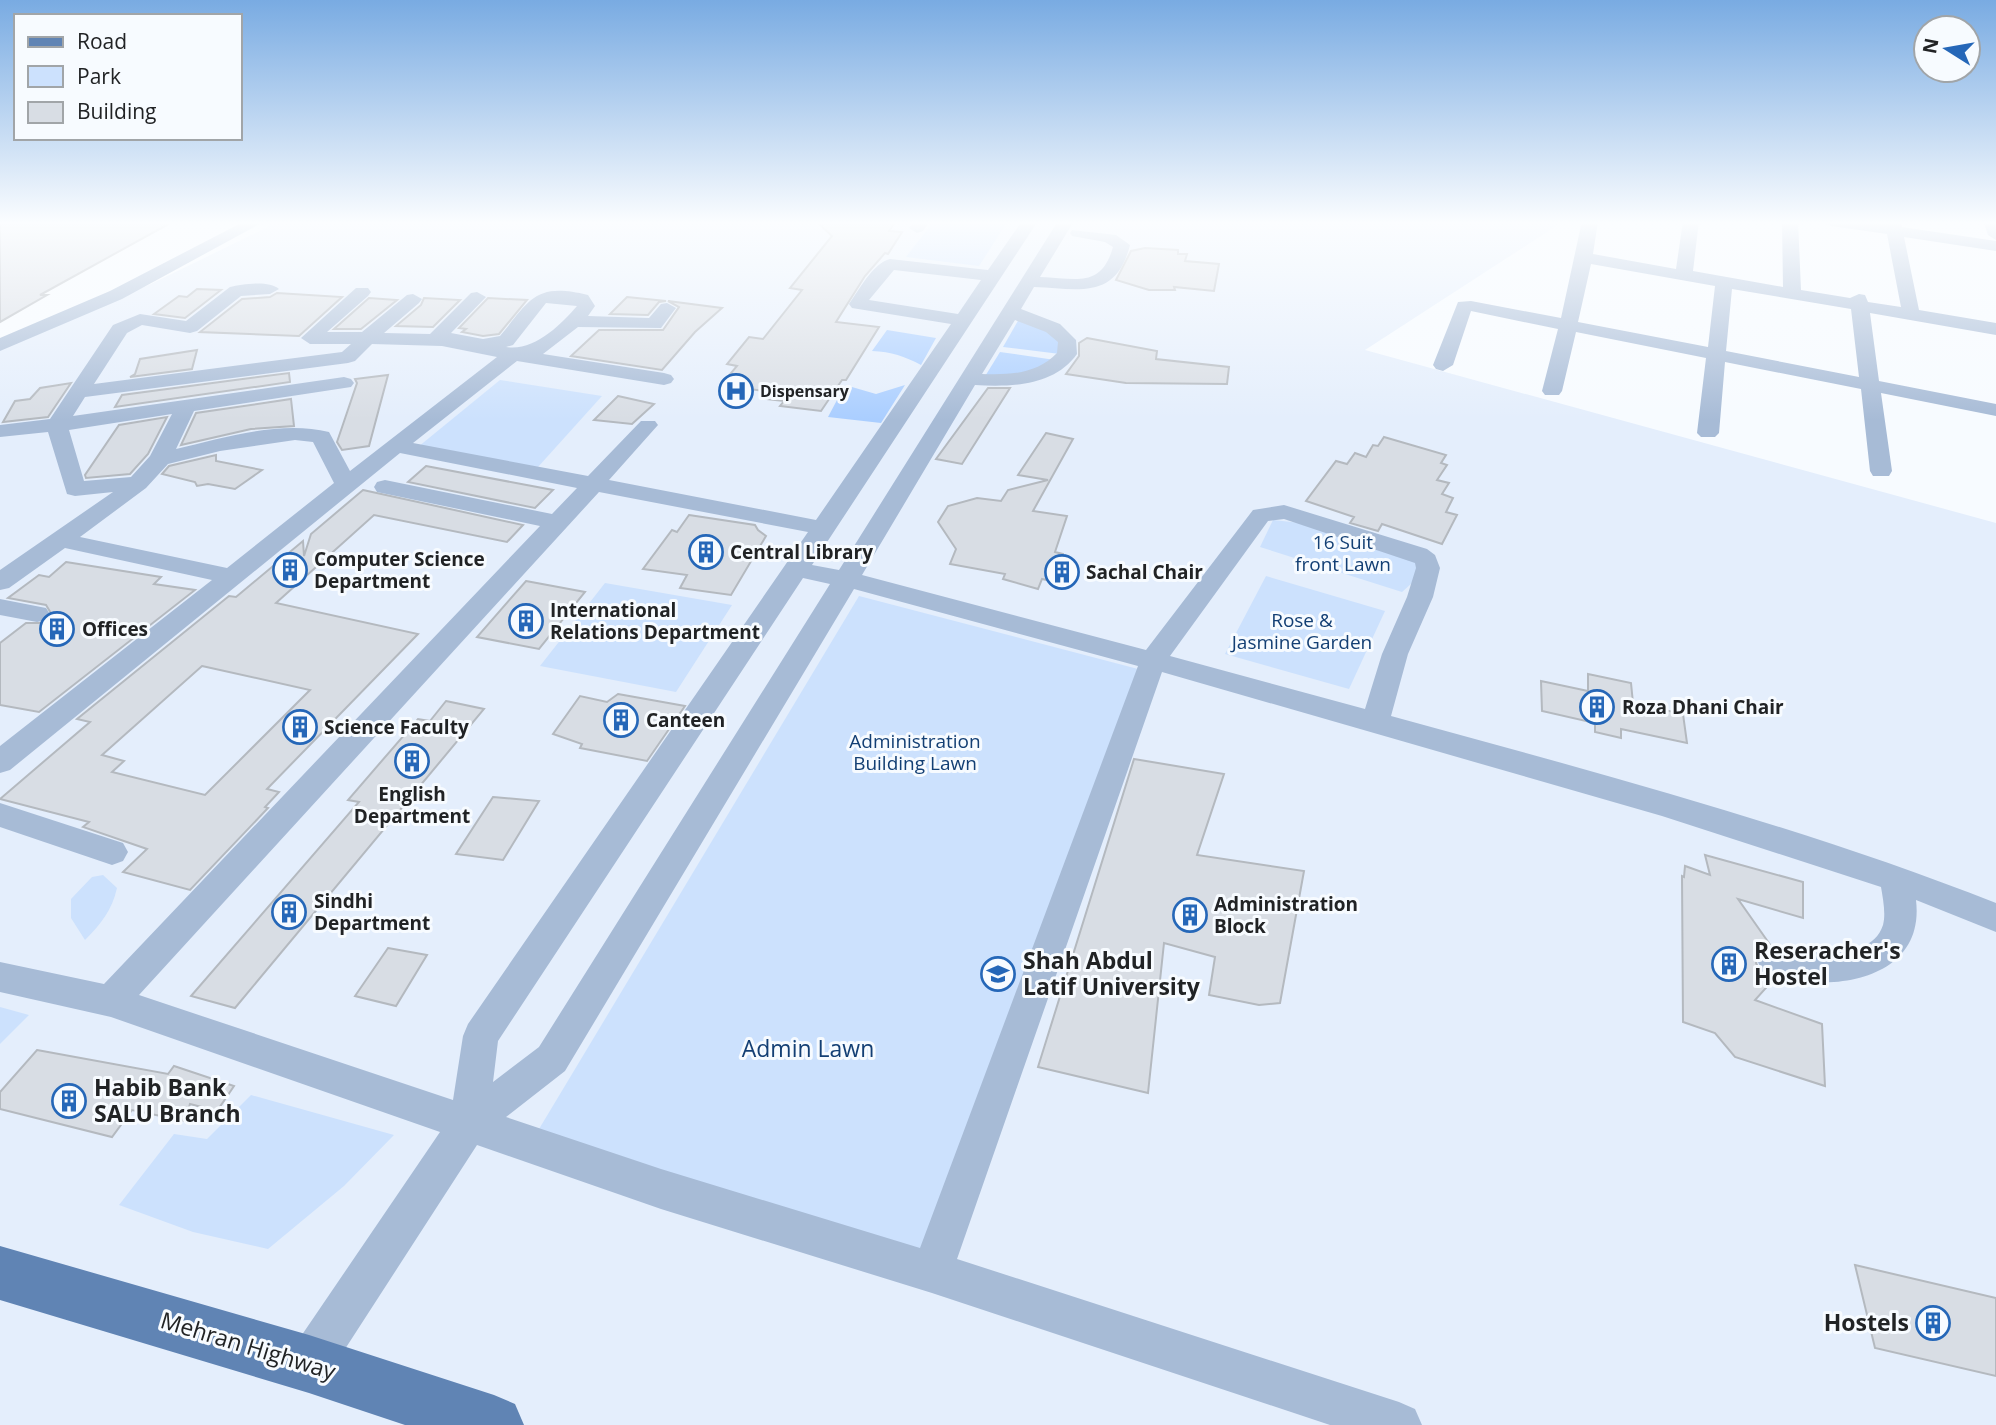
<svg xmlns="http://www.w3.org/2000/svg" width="1996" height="1425" viewBox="0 0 1996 1425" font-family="'Open Sans',sans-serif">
<rect width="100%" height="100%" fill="#f7fbff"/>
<polygon fill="#e4eefc" points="280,221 1564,221 1365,350 1996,523 1996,1425 0,1425 0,350 151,284"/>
<g fill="#cce1fd">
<polygon points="934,221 1008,221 979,266 906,257"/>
<polygon points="500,380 602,396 538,467 418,447"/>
<polygon points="1273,520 1310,524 1418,561 1421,575 1402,592 1260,547"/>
<polygon points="1266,576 1385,611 1349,689 1225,654"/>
<polygon points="605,583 732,605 676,692 540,666"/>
<polygon points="859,596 1138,669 932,1272 521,1159"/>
<path d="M103 875 117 888C112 910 101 924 85 940L71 918V899L92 877Z"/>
<polygon points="0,1007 29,1015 0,1044"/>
<polygon points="251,1095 394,1135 344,1186 268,1249 193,1232 119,1205 174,1134 207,1139"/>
</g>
<g fill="#aaceff">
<polygon points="1019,319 1067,340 1060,354 1003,347"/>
<path d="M887 330 936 338 921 365C904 356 892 352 872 351Z"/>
<polygon points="1000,352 1062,361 1027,377 984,378"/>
<polygon points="845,385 876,394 905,385 881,423 828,417"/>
</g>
<g fill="#d8dde4" stroke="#b4b9bf" stroke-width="2" fill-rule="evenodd">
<polygon points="0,221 174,221 40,295 47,295 0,322"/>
<polygon points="816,221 896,221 889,231 902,232 888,254 885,253 865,276 836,322 879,327 846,380 842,380 821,411 780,406 784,401 766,399 772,392 721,385 737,366 727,364 749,337 763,339 802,290 790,288 832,236"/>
<polygon points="1145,248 1178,250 1178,254 1187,254 1185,261 1219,264 1214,291 1174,287 1175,290 1149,290 1116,280 1131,251"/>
<polygon points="197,289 221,290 185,318 154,314 179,296 187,297"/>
<polygon points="277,293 342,297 299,336 200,332 242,299 270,297"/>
<polygon points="627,297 666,301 659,302 648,315 610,314"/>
<polygon points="369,298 397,300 361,329 334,329"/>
<polygon points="424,298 460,300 433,327 396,326 421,305"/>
<polygon points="488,298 527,300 499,334 483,336 462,332 466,329 459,328"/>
<polygon points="668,301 722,308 695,332 662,370 571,356 599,330 663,330 679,307"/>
<polygon points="1087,338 1157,351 1156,359 1229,367 1227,384 1126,383 1066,374 1079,356 1079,343"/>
<polygon points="197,350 192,369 130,377 135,374 140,359"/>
<polygon points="289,373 290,382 115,407 122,395"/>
<polygon points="388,375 369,446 342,450 337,442 357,383 355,379"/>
<polygon points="71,383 48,417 3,422 15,401 30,399 40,388"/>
<polygon points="988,388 1010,388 962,464 936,459"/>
<polygon points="618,396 654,404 632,424 594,420"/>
<polygon points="291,399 294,426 251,429 181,445 196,413"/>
<polygon points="167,417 148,454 130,474 86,478 85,475 119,425"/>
<polygon points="1046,433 1073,439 1033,511 1067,516 1055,552 1063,554 1060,583 1042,579 1038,589 1003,579 1005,574 950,564 956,549 938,522 948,506 977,498 1001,501 1008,490 1048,480 1018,475"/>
<polygon points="1384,437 1446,455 1441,463 1447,465 1437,480 1449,483 1442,494 1453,498 1446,512 1457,515 1442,544 1382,524 1378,531 1350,523 1354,517 1306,501 1336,461 1347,464 1355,453 1366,457 1373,445 1378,446"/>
<polygon points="216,455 216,461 262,470 235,489 208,484 197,486 195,482 162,474 169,466"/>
<polygon points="426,466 553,490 535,508 408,482"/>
<path d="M363 490 523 525 507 542 374 515 276 603 418 634 267 789 279 792 265 807 268 808 190 890 123 872 147 849 83 827 89 822 0 799 90 722 77 719 229 596 236 597 303 541 304 556 311 534ZM202 666 310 690 205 795 112 772 124 761 102 755Z"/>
<polygon points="689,515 755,525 758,530 766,536 731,595 680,588 687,575 643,569 672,530 677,532"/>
<polygon points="66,562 161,577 154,584 195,590 39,712 0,705 0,643 26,623 47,623 52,615 46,605 8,598 39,575 49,577"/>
<polygon points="526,581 585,592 539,649 477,637"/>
<polygon points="1588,674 1631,683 1633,703 1683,714 1687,743 1621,729 1621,738 1595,732 1595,723 1542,711 1541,681 1588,691"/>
<polygon points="618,694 685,706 647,761 580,748 582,744 553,734 580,696 607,702"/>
<polygon points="446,701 484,709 235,1008 191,996 359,802 348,800 418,719 430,721"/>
<polygon points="1134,759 1224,774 1197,855 1304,871 1280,1003 1259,1005 1209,995 1215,957 1164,943 1148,1093 1038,1067"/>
<polygon points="493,797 539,801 503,860 456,854"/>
<polygon points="1705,855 1803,882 1803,918 1738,899 1771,946 1761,950 1756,963 1761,974 1774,979 1755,1000 1822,1024 1825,1086 1735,1057 1715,1033 1683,1022 1682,876 1684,877 1685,866 1710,875"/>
<polygon points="388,948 427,955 396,1006 355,996"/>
<polygon points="37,1050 168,1074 174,1066 234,1086 217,1111 190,1104 185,1121 132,1110 112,1137 0,1109 0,1092"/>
<polygon points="1855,1265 1996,1298 1996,1376 1875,1348"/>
</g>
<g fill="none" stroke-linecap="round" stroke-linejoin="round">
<g fill="#a7bbd6" fill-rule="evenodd">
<polygon points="245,221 265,221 122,299 0,351 0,338 110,291"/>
<polygon points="914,221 930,221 923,231 917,233 909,228"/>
<path d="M1022 221H1038L812 565 839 570 1058 221H1074L1040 277C1076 278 1101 289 1113 247L1105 242 1072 236 1070 233 1072 230 1116 235 1130 245C1116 300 1080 289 1034 287L1021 309 1060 324 1076 340 1077 354C1054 386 1012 387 975 385L862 575 1146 650 1253 510 1284 505 1427 549 1435 555 1440 568 1433 597 1408 654 1391 716C1595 772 1800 826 1996 903V932L1916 900C1926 985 1821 994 1763 973L1758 962 1763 951C1778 946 1790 949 1806 951 1831 953 1873 956 1883 925 1886 914 1883 899 1881 887L1662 816 1162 672 957 1259 1399 1402 1415 1409 1422 1425H1330L932 1293 661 1209 477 1145 325 1380 309 1386 293 1380 287 1364 293 1348 440 1132 111 1017 0 992V962L104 984 540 526 377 492 374 487 377 482 385 480 552 514 577 488 400 453 10 770 0 773V746L212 580 65 548 9 588 0 590V570L113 492 75 496 67 494 48 432 0 437V425L50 419 113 325 140 314 186 321 230 287C243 284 269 280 279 289L270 294 241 296 197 331 190 333 142 325 127 333 94 384 342 352 351 344H310L301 338 356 288H368L371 292 368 296 327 332H362L407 295 413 294 422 299 419 303 384 333 430 334 471 293 477 292 486 297 451 333 483 339 500 336C530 300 535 282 588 295L595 306 588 316 649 318 661 304 667 303 676 308 661 328 578 327 543 354 664 373 671 375 674 379 671 383 664 385 517 361 413 443 588 476 641 421H655L658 425 609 480 816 520 951 324 852 308 849 304C859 290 873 263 890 259L988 270ZM894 270 981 280 958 314 869 300ZM546 303 577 306C561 325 533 352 506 347L513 345ZM1015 320 1046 332 1058 342 1057 353C1037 374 1010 375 982 374ZM372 344 442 346 497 357 350 471 329 432C280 420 223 438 176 449L194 411 351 387 354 383 351 379 344 377 73 416 85 397 348 363 355 361ZM172 414 150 456 131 477 84 481 69 430ZM295 440 313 442 334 483 227 568 80 537 146 488 168 464 220 451ZM599 492 808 532 468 1024 463 1036 453 1100 139 995ZM1284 519 1415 563 1416 568 1407 597 1382 654 1365 709 1170 656 1268 521ZM803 578 830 584 539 1047 493 1082 498 1041ZM854 589 1138 666 920 1248 661 1169 506 1117 565 1071Z"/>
<path d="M1582 221H1598L1593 254 1676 269 1683 221H1699L1693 271 1783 287 1782 221H1798L1801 290 1850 298 1859 294 1865 295 1868 302 1901 307 1887 234 1831 226 1823 221H1862L1886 224 1885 221H1901L1902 227 1996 241V251L1904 237 1919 310 1996 323V335L1870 313 1879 381 1996 404V416L1881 393 1892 471 1889 476H1873L1870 471 1861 389 1725 362 1719 433 1715 437H1701L1697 433 1706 358 1576 332 1562 391 1559 395H1545L1542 391 1558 329 1471 311 1453 365 1443 371 1436 369 1433 365 1458 302 1471 301 1561 318ZM1591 264 1715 286 1708 347 1578 322ZM1732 289 1851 309 1859 377 1726 351Z"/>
<polygon points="1983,221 1996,221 1996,240 1988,235"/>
<polygon points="0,599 46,608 50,614 46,620 37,622 0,615"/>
<polygon points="0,803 123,843 128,852 123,861 112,865 0,827"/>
</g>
<polygon fill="#6084b4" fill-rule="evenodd" points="0,1246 309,1335 494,1395 515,1404 524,1425 405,1425 309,1393 0,1300"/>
</g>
<linearGradient id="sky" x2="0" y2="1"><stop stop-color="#79abe2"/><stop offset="0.53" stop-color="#fbfdff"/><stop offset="1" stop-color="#fbfdff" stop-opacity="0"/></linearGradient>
<rect width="1996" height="420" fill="url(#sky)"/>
<defs>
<g id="hospital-ring" transform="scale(1.75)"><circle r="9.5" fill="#f7fbff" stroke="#2567b8" stroke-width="1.5"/><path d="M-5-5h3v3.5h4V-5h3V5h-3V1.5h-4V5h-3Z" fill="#2567b8"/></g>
<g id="building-ring" transform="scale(1.75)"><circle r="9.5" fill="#f7fbff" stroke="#2567b8" stroke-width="1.5"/><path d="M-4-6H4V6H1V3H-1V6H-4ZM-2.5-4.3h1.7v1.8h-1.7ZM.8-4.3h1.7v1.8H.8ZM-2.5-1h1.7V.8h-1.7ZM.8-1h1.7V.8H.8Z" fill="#2567b8"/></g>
<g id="university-ring" transform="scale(1.75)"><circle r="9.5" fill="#f7fbff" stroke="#2567b8" stroke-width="1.5"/><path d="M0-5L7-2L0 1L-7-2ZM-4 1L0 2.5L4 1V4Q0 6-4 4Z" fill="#2567b8"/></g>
</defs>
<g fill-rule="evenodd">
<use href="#hospital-ring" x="736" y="391"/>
<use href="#building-ring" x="706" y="552"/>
<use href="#building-ring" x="290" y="570"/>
<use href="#building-ring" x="1062" y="572"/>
<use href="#building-ring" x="526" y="621"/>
<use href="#building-ring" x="57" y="629"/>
<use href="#building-ring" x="1597" y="707"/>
<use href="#building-ring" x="621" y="720"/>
<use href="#building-ring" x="300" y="727"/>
<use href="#building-ring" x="412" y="761"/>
<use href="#building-ring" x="289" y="912"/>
<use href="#building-ring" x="1190" y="915"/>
<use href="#building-ring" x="1729" y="964"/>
<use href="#university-ring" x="998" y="974"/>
<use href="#building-ring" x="69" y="1101"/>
<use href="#building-ring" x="1933" y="1323"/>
</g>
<g text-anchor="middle" stroke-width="6" stroke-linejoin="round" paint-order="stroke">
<g font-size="16" font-weight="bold" fill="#212325" stroke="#f7fbff" text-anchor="start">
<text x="760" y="397">Dispensary</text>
</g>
<g font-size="19" fill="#133f74" stroke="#f7fbff">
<text x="1343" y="549">16 Suit<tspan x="1343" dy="22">front Lawn</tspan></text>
<text x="1302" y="627">Rose &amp;<tspan x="1302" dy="22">Jasmine Garden</tspan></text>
<text x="915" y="748">Administration<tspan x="915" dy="22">Building Lawn</tspan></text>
</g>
<g font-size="19" font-weight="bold" fill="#212325" stroke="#f7fbff" text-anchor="start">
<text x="730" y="559">Central Library</text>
<text x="314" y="566">Computer Science<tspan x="314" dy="22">Department</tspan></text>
<text x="1086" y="579">Sachal Chair</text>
<text x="550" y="617">International<tspan x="550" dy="22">Relations Department</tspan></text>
<text x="82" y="636">Offices</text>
<text x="1622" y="714">Roza Dhani Chair</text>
<text x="646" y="727">Canteen</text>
<text x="324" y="734">Science Faculty</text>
<text x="412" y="801" text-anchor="middle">English<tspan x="412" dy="22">Department</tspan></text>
<text x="314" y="908">Sindhi<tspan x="314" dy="22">Department</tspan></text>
<text x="1214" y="911">Administration<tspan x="1214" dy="22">Block</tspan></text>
</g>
<g font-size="23" font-weight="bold" fill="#212325" stroke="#f7fbff" text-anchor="start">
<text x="1754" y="959">Reseracher's<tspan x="1754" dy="26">Hostel</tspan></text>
<text x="1023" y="969">Shah Abdul<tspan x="1023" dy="26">Latif University</tspan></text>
<text x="94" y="1096">Habib Bank<tspan x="94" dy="26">SALU Branch</tspan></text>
<text x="1909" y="1331" text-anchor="end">Hostels</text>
</g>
<g font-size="23" fill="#133f74" stroke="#f7fbff">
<text x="808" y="1057">Admin Lawn</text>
</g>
<g font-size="23" fill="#212325" stroke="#f7fbff">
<text transform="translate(248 1346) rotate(17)" y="8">Mehran Highway</text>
</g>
</g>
<rect x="14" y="14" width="228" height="126" fill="#f7fbff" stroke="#a1a5a8" stroke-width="2"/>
<rect x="28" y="37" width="35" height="10" fill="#6084b4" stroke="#a1a5a8" stroke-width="2"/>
<text x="77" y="49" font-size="21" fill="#212325">Road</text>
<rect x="28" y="66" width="35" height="21" fill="#cce1fd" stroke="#a1a5a8" stroke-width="2"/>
<text x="77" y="84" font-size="21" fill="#212325">Park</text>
<rect x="28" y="102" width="35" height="21" fill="#d8dde4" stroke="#a1a5a8" stroke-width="2"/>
<text x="77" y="119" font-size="21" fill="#212325">Building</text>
<g transform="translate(1947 49) rotate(281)"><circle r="33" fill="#f7fbff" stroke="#a1a5a8" stroke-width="2"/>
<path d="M0-5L12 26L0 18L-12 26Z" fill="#2567b8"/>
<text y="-10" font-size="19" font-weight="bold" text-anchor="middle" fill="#212325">N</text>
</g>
</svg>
